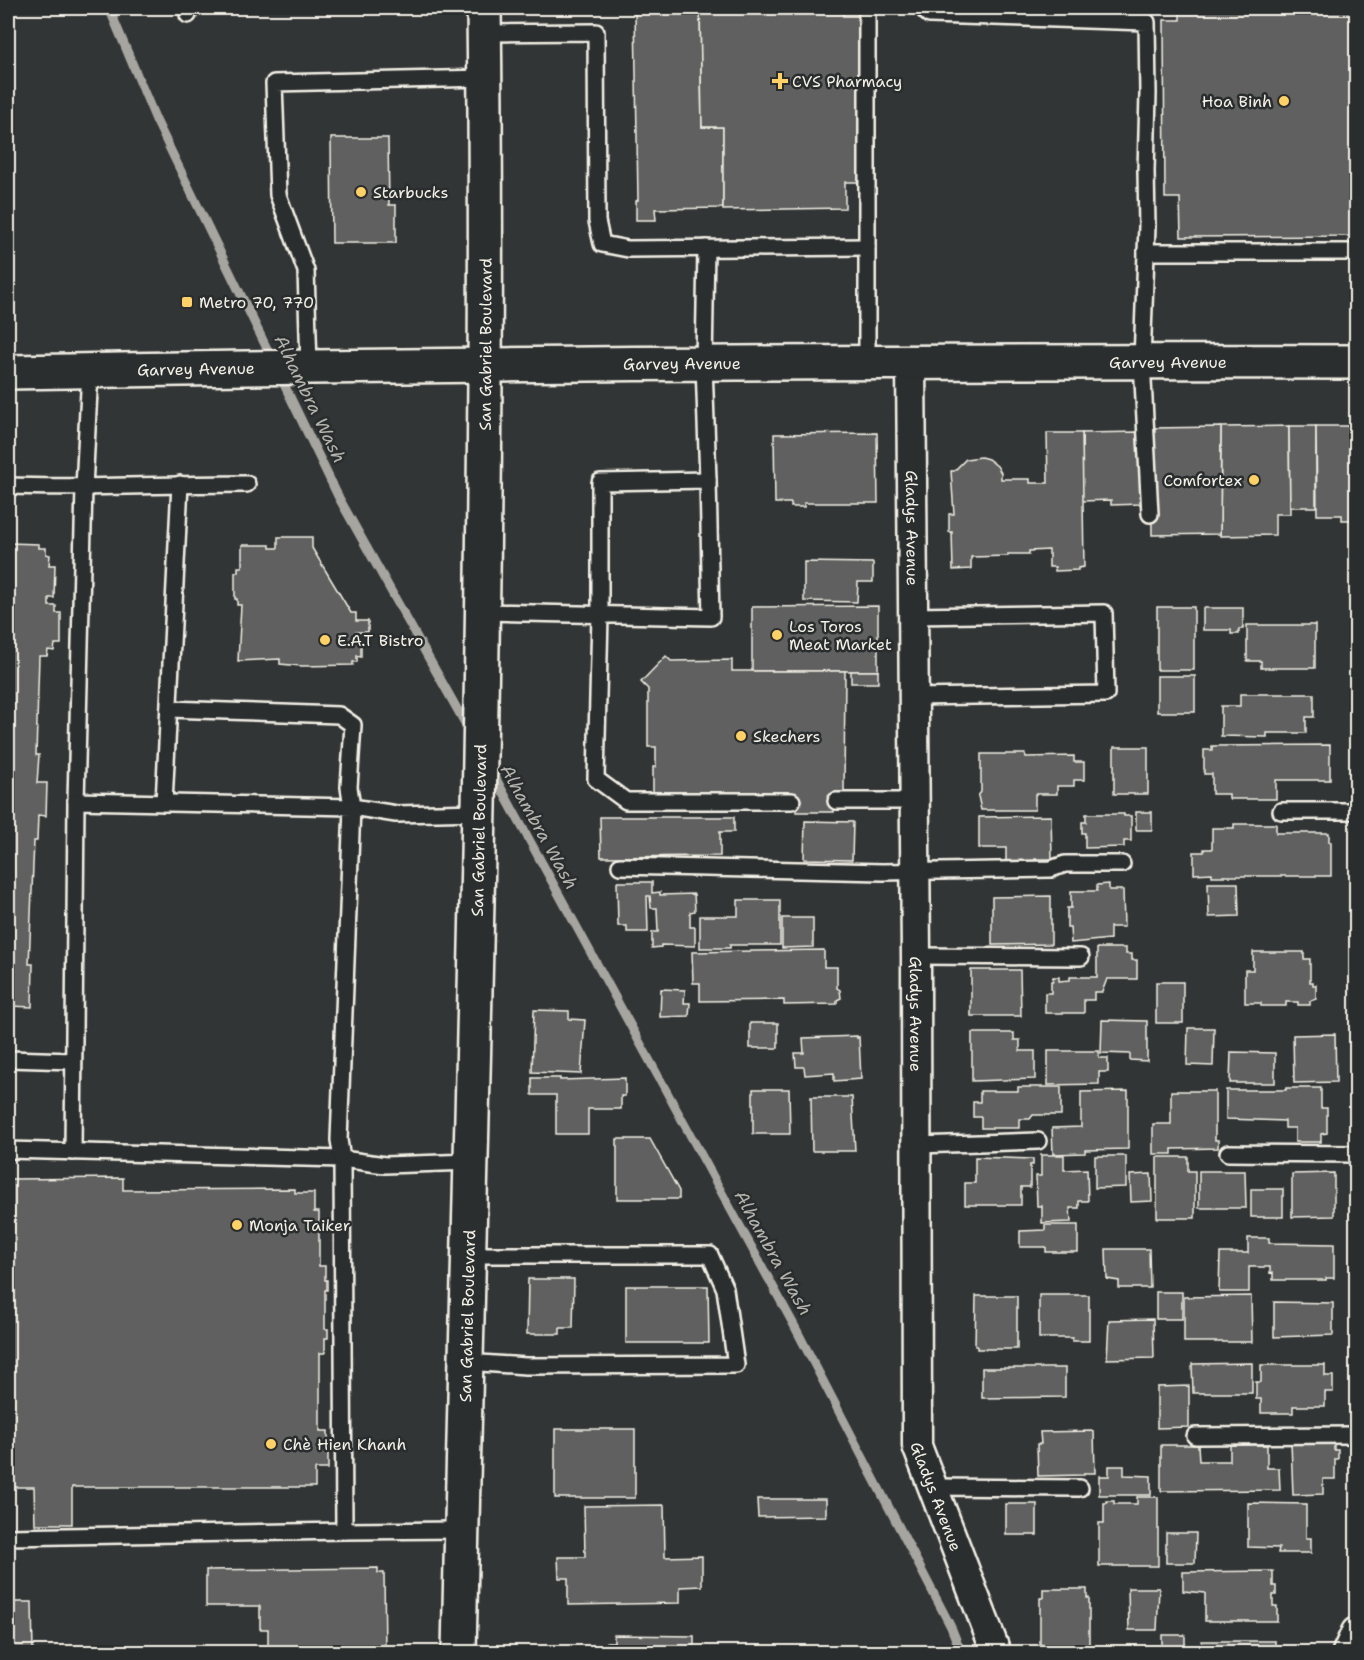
<svg xmlns="http://www.w3.org/2000/svg" width="1364" height="1660" viewBox="0 0 1364 1660" font-family="'Shantell Sans',sans-serif">
<rect width="100%" height="100%" fill="#323535"/>
<filter id="ink" filterUnits="userSpaceOnUse"><feTurbulence type="fractalNoise" baseFrequency=".0167" numOctaves="2"/><feDisplacementMap in="SourceGraphic" scale="12" xChannelSelector="R" yChannelSelector="G"/><feConvolveMatrix kernelMatrix="1 2 1 2 8 2 1 2 1" color-interpolation-filters="sRGB"/></filter>
<g filter="url(#ink)">
<g fill="none" stroke-linecap="round" stroke-linejoin="round">
<g stroke="#a6a5a0" stroke-width="9">
<polyline points="109,8 156,120 273,361"/>
<polyline points="279,374 339,498 470,732"/>
<polyline points="490,768 795,1327 951,1627 961,1652"/>
</g>
</g>
<g fill="#5f605f" stroke="#f4f1e8" stroke-width="1.5">
<polygon points="638,8 700,8 702,127 723,127 723,208 655,209 656,220 636,220 636,201 638,200 635,11"/>
<polygon points="700,8 843,8 843,16 858,16 860,182 845,182 845,208 723,210 723,127 702,127"/>
<polygon points="1180,8 1356,8 1356,236 1181,237 1180,198 1165,198 1164,20 1180,20"/>
<polygon points="331,138 388,138 389,205 396,205 396,243 332,243"/>
<polygon points="1289,426 1290,514 1275,514 1275,535 1220,536 1221,427"/>
<polygon points="1289,426 1316,426 1316,507 1290,507"/>
<polygon points="1316,426 1356,426 1356,515 1353,515 1353,520 1342,520 1342,515 1317,515"/>
<polygon points="1221,427 1220,534 1152,535 1151,428"/>
<polygon points="1140,432 1141,504 1111,505 1111,500 1082,501 1082,433"/>
<polygon points="877,433 878,503 804,503 804,507 791,507 791,503 775,503 774,434"/>
<polygon points="1047,433 1082,433 1084,567 1078,568 1078,570 1055,571 1055,567 1049,567 1049,550 1029,551 1029,554 1008,554 1008,556 971,557 971,569 953,570 952,532 949,532 949,514 954,514 951,471 954,471 966,459 981,457 988,459 997,466 1001,473 1001,479 1030,479 1030,483 1048,483"/>
<polygon points="278,537 312,537 312,548 351,613 356,613 356,621 368,621 368,632 356,632 358,640 361,640 361,657 357,656 357,662 353,662 353,665 302,666 280,664 280,659 238,661 241,605 237,605 237,599 235,599 235,572 238,572 238,567 242,567 242,545 270,545 270,548 278,548"/>
<polygon points="8,543 39,544 39,548 46,548 46,554 50,555 49,565 55,565 54,598 49,598 49,606 56,606 56,613 61,613 61,644 55,644 54,651 48,650 47,656 39,656 36,755 39,755 37,783 47,783 46,816 38,815 37,841 34,841 29,964 33,964 32,1007 10,1006 9,1010 8,1010"/>
<polygon points="804,562 873,563 873,582 858,582 857,602 804,601"/>
<polygon points="878,606 878,671 752,671 752,607"/>
<rect x="1157" y="607" width="37" height="63"/>
<polygon points="1203,608 1243,608 1243,629 1239,629 1239,634 1231,634 1231,630 1203,630"/>
<polygon points="1247,625 1315,625 1315,668 1261,668 1261,661 1247,661"/>
<polygon points="666,656 671,661 732,660 732,671 845,671 844,793 834,793 834,812 796,812 796,793 676,793 676,797 653,797 653,767 656,767 656,747 648,747 648,689 641,682"/>
<rect x="851" y="671" width="27" height="12"/>
<rect x="1157" y="676" width="38" height="36"/>
<polygon points="1240,694 1314,694 1314,717 1306,717 1306,733 1267,733 1267,737 1221,736 1221,706 1240,706"/>
<polygon points="1330,745 1330,780 1276,780 1276,799 1229,799 1229,794 1212,794 1212,774 1204,774 1204,750 1212,750 1212,746"/>
<rect x="1114" y="747" width="34" height="47"/>
<polygon points="981,754 1025,754 1026,757 1074,756 1074,762 1084,762 1084,780 1074,780 1074,786 1057,786 1057,794 1035,794 1035,810 981,810 978,796 981,792"/>
<rect x="1136" y="812" width="16" height="18"/>
<polygon points="1086,814 1124,814 1124,816 1131,816 1131,841 1124,841 1124,847 1085,848 1085,833 1082,833 1082,822 1086,822"/>
<polygon points="1051,816 1052,859 1035,859 1035,863 1006,863 1006,848 979,848 979,817"/>
<polygon points="600,817 734,817 734,832 720,832 720,856 601,857"/>
<polygon points="805,821 853,822 852,860 804,859"/>
<polygon points="1234,824 1276,824 1276,833 1329,833 1329,842 1331,842 1331,876 1212,876 1212,873 1194,874 1194,852 1204,852 1204,849 1212,849 1212,828 1234,828"/>
<polygon points="617,882 652,882 652,893 660,892 660,895 694,894 695,911 690,912 690,927 695,927 695,946 661,945 661,947 652,948 652,932 658,932 657,908 651,908 650,896 647,896 648,932 627,932 627,926 618,926"/>
<polygon points="1208,883 1238,883 1239,916 1209,917"/>
<polygon points="1109,884 1109,890 1123,890 1124,927 1110,927 1110,939 1071,943 1070,927 1067,927 1067,908 1071,908 1071,891 1097,891 1097,885"/>
<polygon points="1051,896 1051,944 992,945 992,897"/>
<polygon points="738,900 780,900 780,945 730,945 730,948 700,948 700,916 738,916"/>
<polygon points="782,918 813,918 813,947 782,948"/>
<polygon points="1097,948 1126,948 1126,954 1132,954 1132,960 1137,960 1137,979 1107,979 1102,992 1094,992 1094,1000 1084,1000 1084,1013 1045,1013 1045,993 1051,993 1051,981 1053,981 1053,977 1059,977 1059,981 1070,980 1070,977 1097,977"/>
<polygon points="824,950 824,967 837,967 837,988 840,990 841,998 837,1000 837,1004 784,1005 784,1000 700,1001 700,983 693,983 692,952"/>
<polygon points="1253,952 1304,952 1304,959 1310,959 1310,982 1313,982 1313,985 1316,985 1316,999 1310,1001 1310,1005 1298,1005 1298,1002 1286,1002 1286,1006 1261,1006 1261,1003 1245,1003 1245,970 1253,970"/>
<polygon points="971,970 1020,970 1021,1016 971,1016"/>
<rect x="1156" y="982" width="27" height="41"/>
<polygon points="661,989 685,990 684,1003 690,1003 689,1016 660,1017"/>
<polygon points="534,1010 569,1011 569,1019 585,1020 581,1074 532,1072"/>
<polygon points="1102,1020 1147,1021 1147,1061 1130,1060 1130,1054 1101,1053"/>
<rect x="750" y="1023" width="28" height="25"/>
<polygon points="1188,1028 1214,1028 1213,1066 1187,1065"/>
<polygon points="972,1033 1014,1033 1014,1040 1020,1040 1020,1051 1035,1051 1035,1079 972,1081"/>
<polygon points="1335,1034 1336,1082 1294,1083 1293,1035"/>
<polygon points="857,1036 857,1038 859,1037 861,1079 834,1081 834,1073 805,1075 804,1067 796,1067 795,1053 804,1053 803,1038"/>
<polygon points="1048,1051 1099,1051 1099,1058 1108,1058 1108,1072 1099,1072 1099,1084 1048,1085"/>
<polygon points="1231,1052 1275,1053 1275,1083 1230,1083"/>
<polygon points="532,1078 560,1078 560,1080 625,1078 625,1096 621,1096 621,1109 588,1109 588,1134 556,1134 556,1095 532,1095"/>
<polygon points="1018,1087 1061,1087 1061,1115 1033,1115 1030,1119 1019,1119 1019,1128 981,1128 981,1117 973,1117 973,1102 980,1102 980,1091 1018,1091"/>
<polygon points="1286,1088 1321,1088 1321,1108 1327,1108 1327,1133 1321,1134 1321,1142 1295,1142 1295,1128 1285,1128 1285,1121 1226,1119 1226,1090 1286,1090"/>
<polygon points="753,1089 789,1089 790,1134 753,1134"/>
<polygon points="1128,1091 1128,1149 1085,1150 1085,1153 1053,1154 1052,1128 1081,1127 1081,1092"/>
<polygon points="1171,1091 1215,1091 1215,1140 1218,1140 1218,1148 1172,1149 1172,1154 1153,1154 1153,1124 1171,1124"/>
<polygon points="811,1097 852,1097 855,1151 812,1151"/>
<polygon points="617,1139 650,1139 679,1191 679,1199 617,1199"/>
<polygon points="1041,1155 1064,1155 1064,1170 1087,1169 1088,1201 1079,1201 1079,1208 1070,1208 1071,1222 1042,1223 1042,1206 1037,1206 1036,1176 1041,1176"/>
<polygon points="1095,1156 1126,1156 1126,1187 1095,1188"/>
<polygon points="975,1157 1033,1159 1033,1165 1030,1165 1030,1187 1021,1187 1021,1205 965,1205 965,1183 975,1183"/>
<polygon points="1157,1157 1188,1157 1188,1171 1195,1171 1195,1218 1157,1218"/>
<polygon points="1199,1171 1245,1171 1246,1208 1199,1208"/>
<polygon points="1334,1173 1334,1216 1292,1217 1292,1174"/>
<polygon points="1151,1174 1152,1201 1131,1202 1130,1175"/>
<polygon points="123,1178 123,1190 295,1189 295,1193 314,1193 314,1212 319,1212 319,1266 325,1266 325,1280 327,1280 327,1290 325,1290 325,1329 328,1329 328,1338 325,1338 325,1353 320,1353 320,1431 328,1431 328,1469 315,1469 315,1487 72,1487 72,1524 35,1524 34,1487 8,1487 9,1179"/>
<rect x="1251" y="1189" width="32" height="28"/>
<polygon points="1045,1225 1078,1225 1078,1252 1046,1252 1046,1247 1020,1247 1020,1231 1045,1230"/>
<polygon points="1248,1238 1269,1238 1269,1243 1334,1244 1334,1278 1326,1278 1326,1280 1273,1280 1273,1272 1270,1273 1270,1267 1249,1267 1249,1292 1219,1292 1220,1253 1248,1253"/>
<polygon points="1106,1249 1149,1249 1150,1288 1119,1288 1119,1281 1107,1279"/>
<polygon points="528,1279 574,1279 573,1328 560,1328 560,1334 527,1334"/>
<polygon points="626,1286 708,1286 709,1343 626,1343"/>
<rect x="1156" y="1292" width="26" height="27"/>
<polygon points="1039,1295 1089,1295 1089,1341 1072,1341 1072,1338 1039,1338"/>
<polygon points="976,1296 1017,1296 1017,1349 977,1349 977,1346 975,1346"/>
<polygon points="1251,1296 1252,1342 1184,1342 1184,1297"/>
<polygon points="1274,1302 1333,1303 1333,1335 1274,1337"/>
<polygon points="1153,1319 1154,1358 1107,1359 1109,1320"/>
<polygon points="1252,1363 1252,1393 1193,1393 1192,1364"/>
<polygon points="1261,1365 1325,1365 1325,1376 1333,1376 1333,1392 1325,1392 1325,1406 1293,1406 1293,1413 1261,1413 1261,1399 1256,1399 1256,1382 1261,1382"/>
<polygon points="982,1368 1065,1368 1065,1397 982,1398"/>
<polygon points="1189,1386 1189,1427 1157,1428 1157,1387"/>
<rect x="555" y="1429" width="80" height="69"/>
<polygon points="1094,1431 1095,1473 1084,1473 1084,1475 1038,1476 1037,1444 1041,1444 1040,1432"/>
<polygon points="1334,1441 1334,1450 1338,1450 1338,1459 1335,1459 1335,1479 1323,1479 1323,1494 1293,1495 1291,1442"/>
<polygon points="1161,1445 1198,1445 1199,1461 1230,1461 1230,1445 1267,1445 1267,1468 1279,1468 1280,1490 1161,1491"/>
<polygon points="1109,1466 1124,1466 1124,1475 1151,1476 1151,1495 1099,1495 1099,1476 1109,1476"/>
<polygon points="1137,1497 1158,1497 1158,1566 1099,1566 1099,1523 1104,1523 1104,1503 1107,1503 1107,1501 1114,1501 1114,1504 1137,1504"/>
<polygon points="757,1499 826,1499 826,1516 758,1517"/>
<polygon points="1248,1503 1306,1504 1306,1538 1311,1538 1311,1553 1278,1553 1279,1548 1248,1547"/>
<rect x="1006" y="1504" width="31" height="31"/>
<polygon points="664,1505 665,1557 702,1556 702,1586 680,1587 680,1603 568,1605 568,1578 559,1578 558,1557 585,1557 584,1506"/>
<polygon points="1166,1533 1196,1533 1195,1563 1166,1563"/>
<polygon points="378,1568 378,1573 384,1573 385,1652 268,1652 268,1629 260,1629 260,1606 206,1606 206,1570"/>
<polygon points="1273,1571 1273,1586 1276,1586 1276,1595 1273,1595 1273,1606 1277,1606 1277,1621 1205,1621 1205,1593 1183,1591 1183,1572"/>
<polygon points="1128,1588 1159,1588 1157,1630 1129,1630"/>
<polygon points="1043,1589 1087,1589 1087,1598 1089,1598 1089,1645 1040,1645 1040,1598 1043,1598"/>
<polygon points="8,1602 32,1602 33,1652 8,1652"/>
<polygon points="614,1635 694,1636 694,1652 607,1652 607,1642 614,1642"/>
<rect x="1162" y="1635" width="23" height="17"/>
<rect x="1202" y="1641" width="73" height="11"/>
<rect x="1047" y="1646" width="40" height="6"/>
</g>
<g fill="none" stroke-linecap="round" stroke-linejoin="round">
<g stroke="#f4f1e8" stroke-width="20">
<g id="service">
<polyline points="922,8 929,15 1147,22 1148,94 1146,171 1147,226 1142,361 1150,514"/>
<polyline points="188,15 188,8"/>
<polyline points="484,33 596,32 597,221 602,244 628,249 867,247"/>
<polyline points="706,248 704,364 708,480"/>
<polyline points="1146,252 1356,252"/>
<polyline points="867,362 867,8"/>
<polyline points="309,366 306,271 278,195 274,83 485,78"/>
<path d="M8 486C87 489 167 484 247 484"/>
<polyline points="484,612 711,617 708,480 600,482 600,615 596,779 626,801 792,801"/>
<polyline points="913,616 1104,613 1106,694 914,697"/>
<polyline points="169,709 339,715 353,725 349,787 352,807 396,814 479,812"/>
<polyline points="76,801 84,488 90,371"/>
<polyline points="836,801 915,801"/>
<polyline points="164,803 180,484"/>
<polyline points="1281,811 1356,811"/>
<polyline points="620,866 883,872 1051,869 1065,864 1122,864"/>
<polyline points="916,956 1081,957"/>
<polyline points="8,1059 73,1061"/>
<polyline points="917,1145 1038,1141"/>
<polyline points="8,1150 342,1159 385,1165 471,1162"/>
<polyline points="1228,1153 1356,1154"/>
<polyline points="466,1362 526,1366 736,1365 725,1289 710,1255 469,1255"/>
<polyline points="1195,1436 1356,1435"/>
<polyline points="932,1487 1080,1488"/>
<polyline points="344,1531 462,1530"/>
<polyline points="8,1537 344,1531 342,1159 339,1140 352,807 76,801 73,1152"/>
</g>
</g>
<g stroke="#f4f1e8" stroke-width="33">
<g id="minor">
<path id="s1" d="M911 362 916 956 917 1446 996 1652"/>
<polyline points="1347,1652 1356,1632"/>
</g>
</g>
<g stroke="#f4f1e8" stroke-width="38">
<g id="secondary">
<path id="s2" d="M459 1652C471 1104 491 556 484 8"/>
</g>
</g>
<g stroke="#f4f1e8" stroke-width="38">
<g id="primary">
<path id="s3" d="M8 372C457 363 907 361 1356 362"/>
</g>
</g>
<use href="#service" stroke="#2a2d2e" stroke-width="15"/>
<use href="#minor" stroke="#2a2d2e" stroke-width="28"/>
<use href="#secondary" stroke="#2a2d2e" stroke-width="33"/>
<use href="#primary" stroke="#2a2d2e" stroke-width="33"/>
</g>
</g>
<g fill="#ffd166" stroke="#2a2d2e" stroke-width="2">
<path d="M777 72h6v6h6v6h-6v6h-6v-6h-6v-6h6z"/>
<circle cx="1284" cy="101" r="6"/>
<circle cx="361" cy="192" r="6"/>
<rect x="181" y="296" width="12" height="12" rx="3"/>
<circle cx="1254" cy="480" r="6"/>
<circle cx="777" cy="635" r="6"/>
<circle cx="325" cy="640" r="6"/>
<circle cx="741" cy="736" r="6"/>
<circle cx="237" cy="1225" r="6"/>
<circle cx="271" cy="1444" r="6"/>
</g>
<g text-anchor="middle" stroke-width="5" stroke-linejoin="round" paint-order="stroke">
<g font-size="16" fill="#f4f1e8" stroke="#2a2d2e" text-anchor="start">
<text x="792" y="87">CVS Pharmacy</text>
<text x="1272" y="107" text-anchor="end">Hoa Binh</text>
<text x="373" y="198">Starbucks</text>
<text x="199" y="308">Metro 70, 770</text>
<text x="1242" y="486" text-anchor="end">Comfortex</text>
<text x="789" y="632">Los Toros<tspan x="789" dy="18">Meat Market</tspan></text>
<text x="337" y="646">E.A.T Bistro</text>
<text x="753" y="742">Skechers</text>
<text x="249" y="1231">Monja Taiker</text>
<text x="283" y="1450">Chè Hien Khanh</text>
</g>
<g font-size="16" fill="#f4f1e8" stroke="#2a2d2e">
<text dy="6" stroke="none"><textPath href="#s2" startOffset="1308">San Gabriel Boulevard</textPath></text>
<text dy="6" stroke="none"><textPath href="#s3" startOffset="1160">Garvey Avenue</textPath></text>
<text dy="6" stroke="none"><textPath href="#s3" startOffset="674">Garvey Avenue</textPath></text>
<text dy="6" stroke="none"><textPath href="#s3" startOffset="188">Garvey Avenue</textPath></text>
<text dy="6" stroke="none"><textPath href="#s1" startOffset="166">Gladys Avenue</textPath></text>
<text dy="6" stroke="none"><textPath href="#s2" startOffset="822">San Gabriel Boulevard</textPath></text>
<text dy="6" stroke="none"><textPath href="#s1" startOffset="652">Gladys Avenue</textPath></text>
<text dy="6" stroke="none"><textPath href="#s2" startOffset="336">San Gabriel Boulevard</textPath></text>
<text dy="6" stroke="none"><textPath href="#s1" startOffset="1138">Gladys Avenue</textPath></text>
</g>
<g font-size="18" font-style="italic" fill="#b3b2ac" stroke="#2a2d2e">
<text transform="translate(310 399) rotate(64)" y="6">Alhambra Wash</text>
<text transform="translate(539 827) rotate(61)" y="6">Alhambra Wash</text>
<text transform="translate(773 1253) rotate(61)" y="6">Alhambra Wash</text>
</g>
</g>
<rect width="1364" height="1660" fill="none" stroke="#2a2d2e" stroke-width="30"/>
<rect x="15" y="15" width="1334" height="1630" fill="none" stroke="#f4f1e8" stroke-width="2" filter="url(#ink)"/>
</svg>
